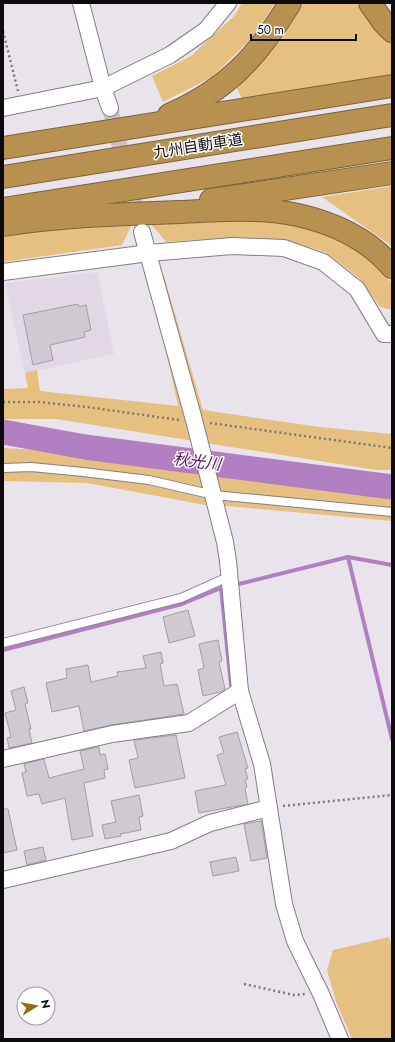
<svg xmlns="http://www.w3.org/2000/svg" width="395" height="1042" viewBox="0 0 395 1042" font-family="Jost,'Noto Sans JP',sans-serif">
<rect width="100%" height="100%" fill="#e9e4eb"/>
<polygon fill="#e1d7e5" points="97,272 114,354 25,373 5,283"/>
<g fill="#e6c081">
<polygon points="242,3 275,3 252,38 212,77 163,102 152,76 191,56 235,15"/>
<polygon points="304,3 356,3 386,40 392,44 392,75 242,99 237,88 283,37"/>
<polygon points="392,186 392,248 389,244 322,197"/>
<polygon points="256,220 298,225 342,238 377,265 392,283 392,310 380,307 359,278 325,252 285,240 226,238 166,242 150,223"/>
<polygon points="131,226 122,245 3,262 3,237 41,231"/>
<polygon points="148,270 164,276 203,410 320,427 392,434 392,470 376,470 56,419 3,419 3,389 28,388 25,373 37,370 40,391 178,406"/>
<polygon points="3,448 40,450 149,467 379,497 392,498 392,521 227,506 205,505 87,483 3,481"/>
<polygon points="389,937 392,947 392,1039 352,1039 336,1002 327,970 333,950"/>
</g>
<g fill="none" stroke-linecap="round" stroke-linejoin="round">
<g stroke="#b37fc3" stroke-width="4">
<polyline points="348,557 392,565"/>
<polyline points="239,584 348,557 392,739"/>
<polyline points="3,650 182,604 221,588 231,685"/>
</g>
<polyline stroke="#b37fc3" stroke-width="25" points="3,432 85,447 392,487"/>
</g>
<g fill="#cfcad1" stroke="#a39ea5">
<polygon points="78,304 79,307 86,305 91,330 84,332 85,337 50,345 53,360 33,365 23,315"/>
<polygon points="188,610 195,636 169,643 163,617"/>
<polygon points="218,640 222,661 219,662 225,689 220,692 203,696 198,670 204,668 199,644"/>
<polygon points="161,652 163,663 160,664 164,686 177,684 184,714 111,725 84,731 79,706 52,712 46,683 67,678 66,669 88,665 91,682 118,676 117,672 146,668 143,656"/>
<polygon points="24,687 28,703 25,704 31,729 29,729 32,743 9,748 7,738 11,737 5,713 16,710 11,691"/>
<polygon points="237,732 248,768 245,769 248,779 245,780 247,787 245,788 248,804 199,813 195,791 226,785 217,755 224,753 219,737"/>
<polygon points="176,735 185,778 135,788 129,760 138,758 134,740"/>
<polygon points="99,747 100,755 105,754 108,769 104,770 105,778 84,783 93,836 72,840 65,798 42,804 39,794 27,796 22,773 26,772 24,764 44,759 49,778 84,769 80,751"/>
<polygon points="139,795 143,816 139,817 141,830 120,834 121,836 105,839 102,825 116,822 111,801"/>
<polygon points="3,809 8,809 17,850 3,853"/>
<polygon points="261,821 267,858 251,861 244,824"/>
<polygon points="43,847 46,860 27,865 24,851"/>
<polygon points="236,857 239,871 213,876 210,862"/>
</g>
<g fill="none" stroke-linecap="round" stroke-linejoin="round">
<polyline stroke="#c8c3ca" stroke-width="16" stroke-dasharray="16 8" stroke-linecap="butt" points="110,108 140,223"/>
<g stroke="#837e84" stroke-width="10">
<g id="service">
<polyline points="3,468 31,467 83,472 149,480 214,495 392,512"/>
<polyline points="3,643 181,598 228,577"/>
</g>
</g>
<g stroke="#837e84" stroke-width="18">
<g id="minor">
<polyline points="81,3 103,88 110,108"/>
<polyline points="3,108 103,88 170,55 206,30 228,3"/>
<polyline points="142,232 194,420 225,542 228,561 240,691 262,764 284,904 295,941 321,994 340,1039"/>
<polyline points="3,272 149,253 232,246 284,248 323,262 357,289 384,334 392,334"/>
<polyline points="3,759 112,734 189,723 240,691"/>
<polyline points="3,880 171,841 210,823 269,808"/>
</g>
</g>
<g stroke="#7c6239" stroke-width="24">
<g id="motorway">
<polyline points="370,3 384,23 392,31"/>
<path d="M169 115C227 90 258 56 290 3"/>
<polyline points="3,148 392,86"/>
<polyline points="3,177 392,115"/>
<polyline points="211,200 392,173"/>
<polyline points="3,209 392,148"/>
<path d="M3 225C62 216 121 214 181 212 218 210 261 207 298 215 333 223 368 239 392 267"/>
</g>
</g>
<g stroke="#7c787d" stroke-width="2.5" stroke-dasharray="2 3" stroke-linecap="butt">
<polyline points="3,31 18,91"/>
<polyline points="3,402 39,402 87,407 179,420"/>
<polyline points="210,423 392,448"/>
<polyline points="283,806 392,795"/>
<polyline points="244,984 294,995 305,994"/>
</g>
<use href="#service" stroke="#fff" stroke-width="8"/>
<use href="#minor" stroke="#fff" stroke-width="16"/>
<use href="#motorway" stroke="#b89151" stroke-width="22"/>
</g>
<g text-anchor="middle" stroke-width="3" stroke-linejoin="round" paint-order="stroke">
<g font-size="15" fill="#0c0a0d" stroke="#fff">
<text transform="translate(198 146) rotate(-9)" y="5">九州自動車道</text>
</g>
<g font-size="16" font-style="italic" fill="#520f63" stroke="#fff">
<text transform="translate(197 461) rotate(7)" y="6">秋光川</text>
</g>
</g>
<rect width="395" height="1042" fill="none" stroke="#0c0a0d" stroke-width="8"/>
<g transform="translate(36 1006) rotate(79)"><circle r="19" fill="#ffffff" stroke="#9e9d9e"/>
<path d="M0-3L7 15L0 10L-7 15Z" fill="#966b17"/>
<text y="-6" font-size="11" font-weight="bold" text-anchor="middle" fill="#0c0a0d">N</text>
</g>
<path d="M251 34v6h105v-6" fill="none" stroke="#0c0a0d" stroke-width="2"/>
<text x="257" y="34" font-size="12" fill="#0c0a0d" stroke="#ffffff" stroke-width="3" paint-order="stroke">50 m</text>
</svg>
